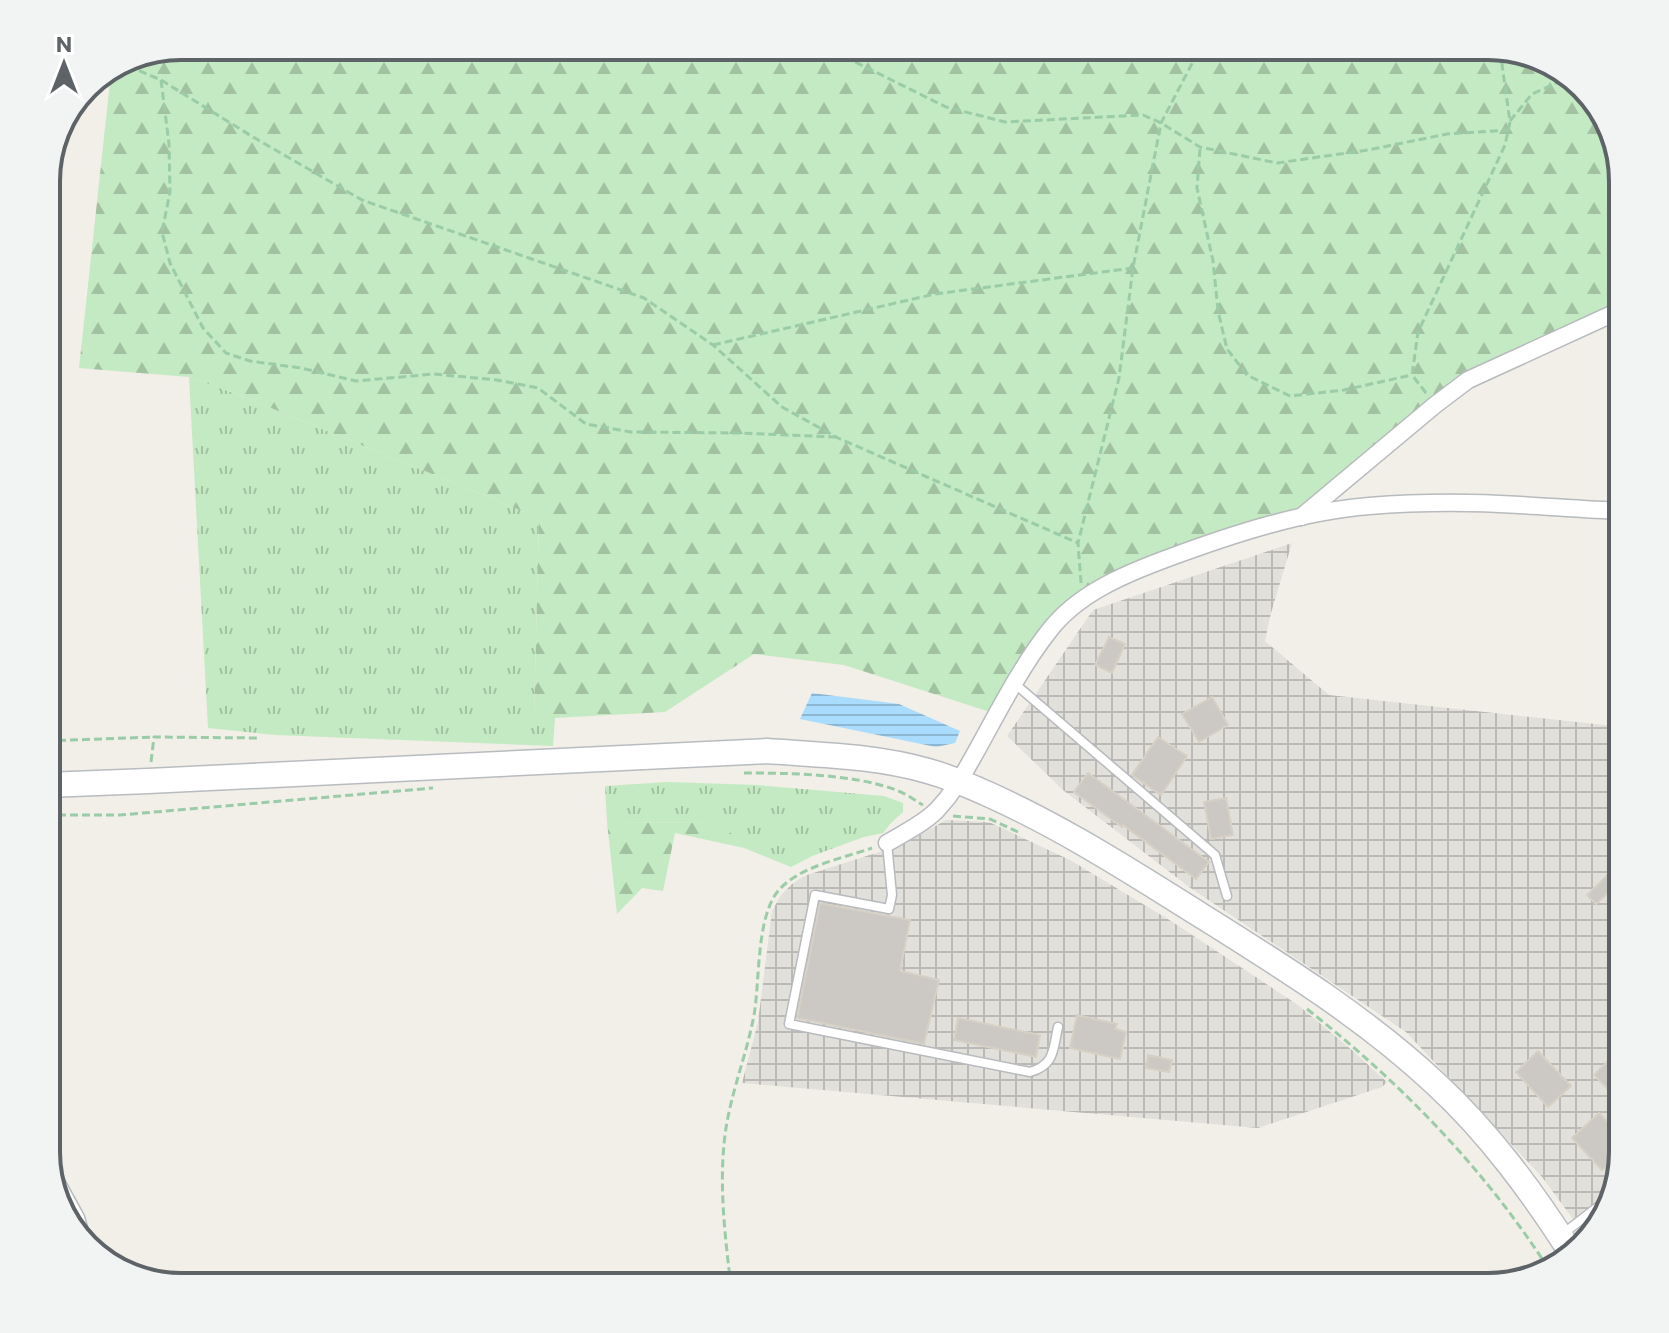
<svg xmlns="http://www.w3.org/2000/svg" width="1669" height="1333" viewBox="0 0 1669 1333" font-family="Commissioner,sans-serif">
<defs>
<pattern id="industrial-grid" width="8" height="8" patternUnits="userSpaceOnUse" patternTransform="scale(2)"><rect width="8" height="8" fill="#e2e0db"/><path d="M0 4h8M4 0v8" fill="none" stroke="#bab9b5"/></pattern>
<pattern id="grass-tufts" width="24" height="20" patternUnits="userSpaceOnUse" patternTransform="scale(2)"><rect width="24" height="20" fill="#c3eac2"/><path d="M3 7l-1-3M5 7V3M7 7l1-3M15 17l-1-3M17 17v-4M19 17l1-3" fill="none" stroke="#a2c1a1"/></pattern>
<pattern id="forest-firs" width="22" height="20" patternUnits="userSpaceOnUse" patternTransform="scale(2)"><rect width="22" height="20" fill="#c3eac2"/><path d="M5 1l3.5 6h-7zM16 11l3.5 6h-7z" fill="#a2c1a1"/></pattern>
<pattern id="water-rules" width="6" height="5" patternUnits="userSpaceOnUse" patternTransform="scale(2)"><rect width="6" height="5" fill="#a9dcff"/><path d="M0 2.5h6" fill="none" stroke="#8db6d2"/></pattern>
</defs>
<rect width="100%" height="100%" fill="#f1efe7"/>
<g fill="url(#industrial-grid)">
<polygon points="1292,543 1271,613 1265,641 1329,695 1623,727 1623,1152 1589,1241 1542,1177 1406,1032 1189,887 1063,790 1007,736 1093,610"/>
<polygon points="946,820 989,822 1070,860 1171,921 1298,1005 1353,1051 1387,1082 1382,1087 1258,1128 742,1083 758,1022 772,911 781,895 792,884 804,876 904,844"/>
</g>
<g fill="url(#grass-tufts)">
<polygon points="189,377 242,396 539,518 534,718 555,717 553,746 275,735 208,728"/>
<polygon points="668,782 757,785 884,796 903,803 903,812 890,824 883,833 864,837 812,856 791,867 744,848 721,823 607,822 605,786"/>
</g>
<g fill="url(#forest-firs)">
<polygon points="181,46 1488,46 1577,79 1609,122 1623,181 1623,303 1464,378 1284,518 1070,602 990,712 844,665 754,654 665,712 534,719 539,518 242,396 189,377 79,368 111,73"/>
<polygon points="607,822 722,823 744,848 675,833 663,891 642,888 617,914"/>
</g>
<polygon fill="url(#water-rules)" points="812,693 899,704 960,731 955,743 936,747 800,719"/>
<g fill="#ccc9c4" stroke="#d7d0c4" stroke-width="2">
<polygon points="1109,637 1125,644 1112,673 1095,665"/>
<polygon points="1212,697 1228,725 1199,742 1182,714"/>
<polygon points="1158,737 1187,756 1161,795 1132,775"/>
<polygon points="1088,773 1209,862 1196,879 1123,825 1122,827 1074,792"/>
<polygon points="1226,798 1233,835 1211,839 1204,802"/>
<polygon points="1623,860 1623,897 1613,888 1596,904 1587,895"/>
<polygon points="820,903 910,920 900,971 939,980 924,1044 797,1018"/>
<polygon points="1077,1015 1117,1024 1115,1029 1126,1032 1120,1059 1070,1048"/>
<polygon points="958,1018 1040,1035 1036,1057 954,1040"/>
<polygon points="1623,1046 1623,1104 1594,1075"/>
<polygon points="1538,1051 1571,1086 1548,1107 1516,1072"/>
<polygon points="1148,1055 1172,1060 1169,1072 1146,1068"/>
<polygon points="1599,1113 1623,1138 1623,1150 1602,1170 1572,1138"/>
</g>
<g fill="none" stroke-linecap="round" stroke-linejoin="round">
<g stroke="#b7babe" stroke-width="11">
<g id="service">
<polyline points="1015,684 1215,855 1227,896"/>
<path d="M887 843 892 895 889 909 815 895 789 1024 1030 1072C1055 1065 1053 1049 1058 1027"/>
<polyline points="1564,1233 1604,1202"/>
</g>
</g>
<g stroke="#b7babe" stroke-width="19">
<g id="minor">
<polyline points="1301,517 1435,405 1468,380 1623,309"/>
<path d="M887 843C904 833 923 824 937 810 955 791 964 773 977 750 998 712 1022 665 1049 631 1078 593 1127 573 1171 557 1233 534 1304 511 1369 506 1419 502 1471 502 1520 505 1555 507 1589 510 1623 511"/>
<polyline points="49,1169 76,1218 83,1242"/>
</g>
</g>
<g stroke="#b8bcc1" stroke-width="27">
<path id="secondary" d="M46 785 148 781 767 751C821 755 876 756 928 771 950 777 970 786 990 795 1054 824 1111 859 1170 896 1262 954 1357 1010 1436 1084 1490 1134 1533 1193 1572 1254"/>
</g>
<g stroke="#9acca7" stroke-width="3" stroke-dasharray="8 4" stroke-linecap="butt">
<polyline points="823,46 946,107 1005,122 1143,115 1161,123 1200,147 1277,163 1368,150 1447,134 1509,130"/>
<polyline points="128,66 161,80 253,137 362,200 644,298 713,345 782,407 838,438 1078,543"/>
<polyline points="161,80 169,144 170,192 162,232 170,263 203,328 226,353 250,361 301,368 356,381 434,374 497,380 538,388 586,424 631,432 741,433 836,437"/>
<polyline points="1510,121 1532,94 1570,77"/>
<polyline points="1200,149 1197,188 1213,261 1218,311 1227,349 1247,375 1290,396 1344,390 1412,375"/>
<polyline points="713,345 935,294 1133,268"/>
<polyline points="1426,393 1412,375 1418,332 1505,145 1510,122 1500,50"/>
<polyline points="1081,583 1078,543 1119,378 1133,268 1161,123 1197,54 1198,46"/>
<polyline points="46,741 154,737"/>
<polyline points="151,762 154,737 260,738"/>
<path d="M744 773C789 773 854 774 896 790 905 793 914 800 923 805"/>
<polyline points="46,815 120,815 433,788"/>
<polyline points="953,816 990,819 1018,832"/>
<path d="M1307 1009C1402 1084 1485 1169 1550 1271"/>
<path d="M731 1287C725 1235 718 1181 726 1128 732 1090 747 1053 754 1015 760 981 756 918 778 891 798 867 843 858 872 848"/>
</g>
<use href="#service" stroke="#fff" stroke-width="8"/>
<use href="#minor" stroke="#fff" stroke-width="16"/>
<use href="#secondary" stroke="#fff" stroke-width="24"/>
</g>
<path d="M0 0H1669V1333H0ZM181 60H1488A121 121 0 0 1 1609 181V1152A121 121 0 0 1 1488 1273H181A121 121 0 0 1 60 1152V181A121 121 0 0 1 181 60Z" fill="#f2f3f3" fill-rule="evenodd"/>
<path fill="none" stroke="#5e6368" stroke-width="4" d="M181 60H1488A121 121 0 0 1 1609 181V1152A121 121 0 0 1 1488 1273H181A121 121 0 0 1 60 1152V181A121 121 0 0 1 181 60Z"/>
<g transform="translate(64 64)" stroke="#ffffff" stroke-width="6" paint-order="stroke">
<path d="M0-6L14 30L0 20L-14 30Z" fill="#5e6368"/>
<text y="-12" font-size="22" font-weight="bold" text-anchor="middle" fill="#5e6368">N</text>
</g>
</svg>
